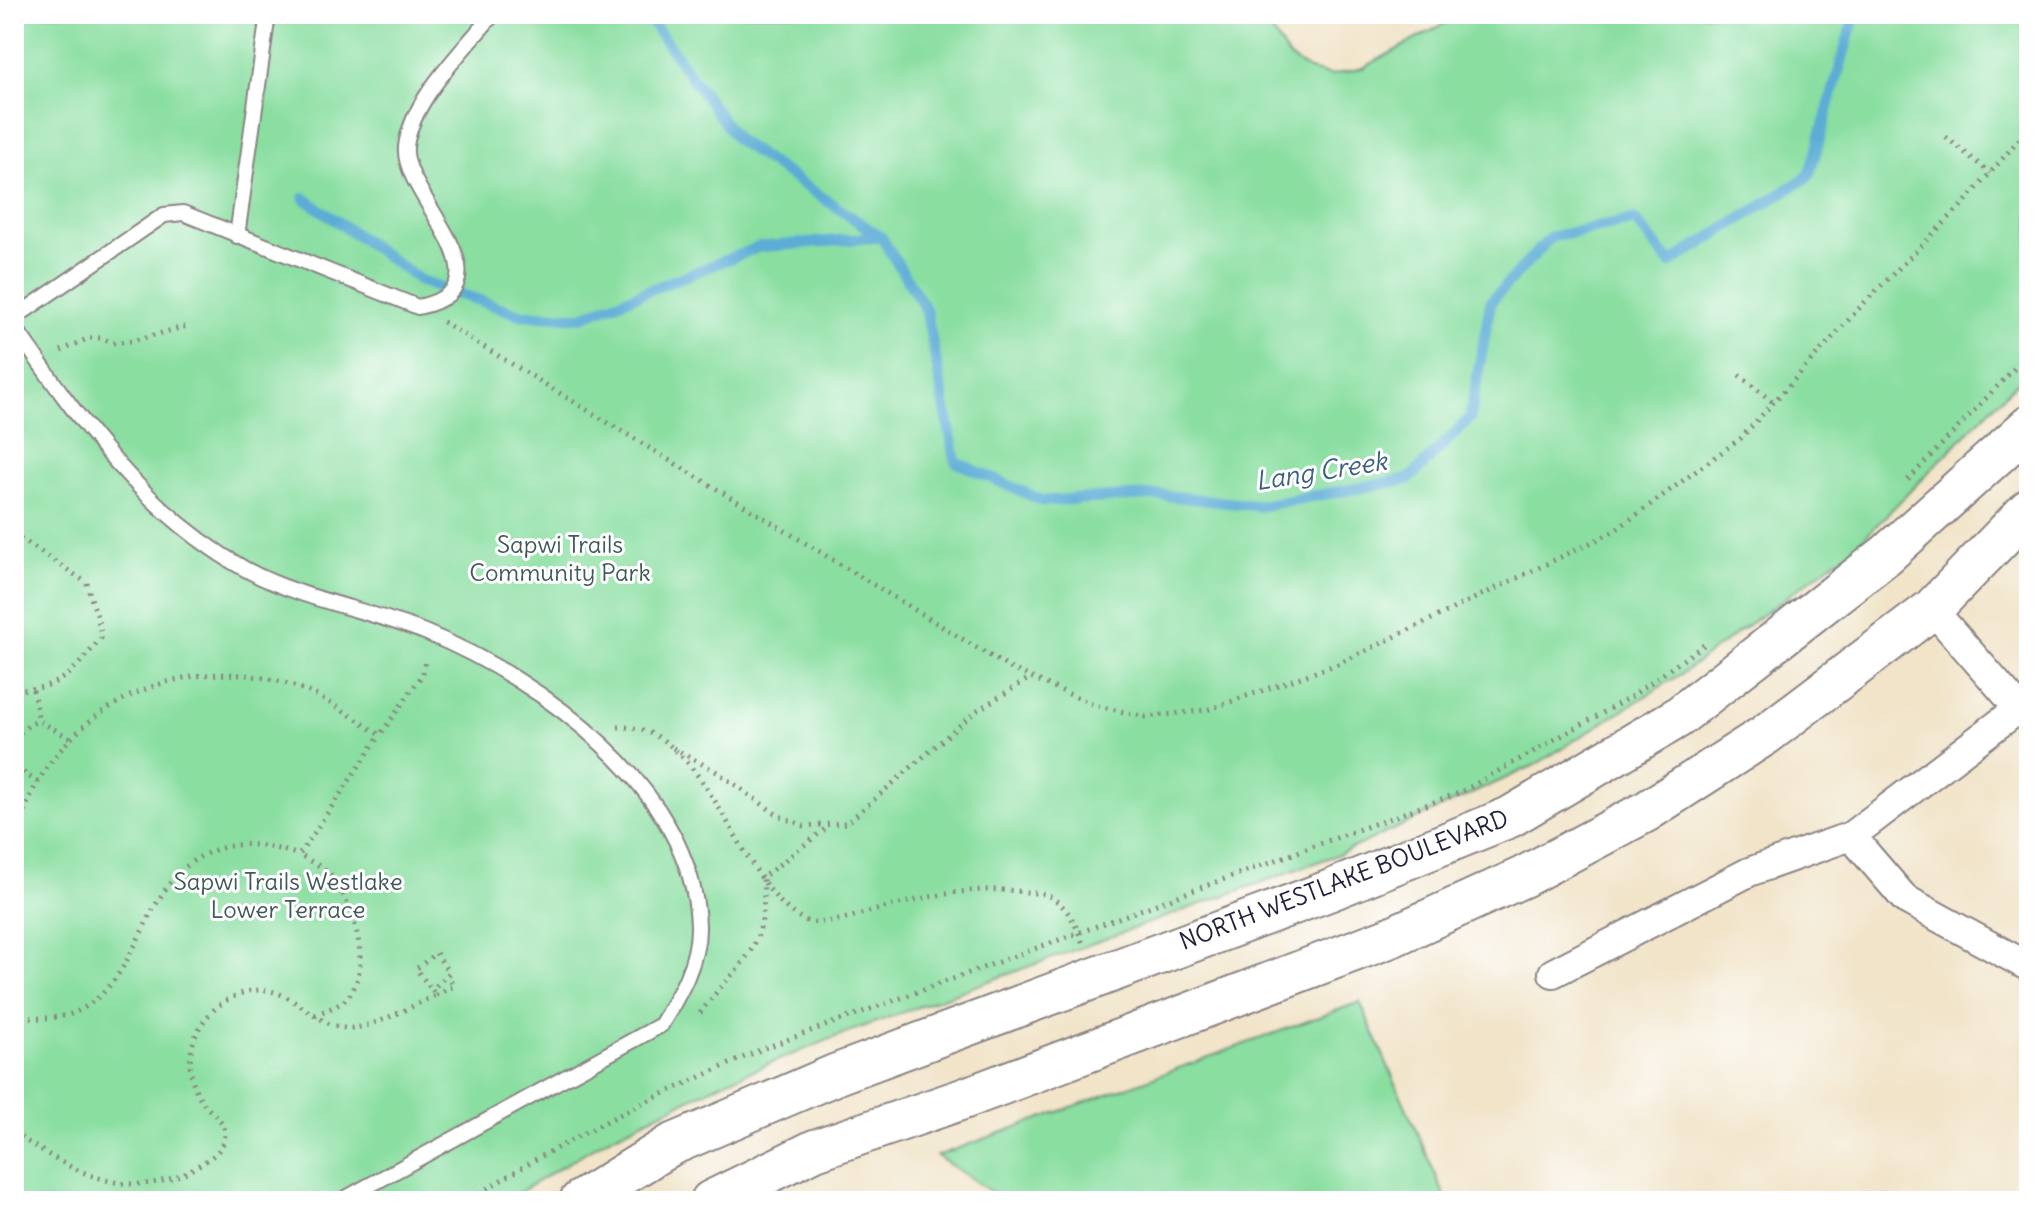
<svg xmlns="http://www.w3.org/2000/svg" width="2043" height="1215" viewBox="0 0 2043 1215" font-family="Delius,sans-serif">
<rect width="100%" height="100%" fill="#fff"/>
<filter id="ink" filterUnits="userSpaceOnUse"><feTurbulence type="fractalNoise" baseFrequency=".0125" numOctaves="2"/><feDisplacementMap in="SourceGraphic" scale="16" xChannelSelector="R" yChannelSelector="G"/><feConvolveMatrix kernelMatrix="1 2 1 2 8 2 1 2 1" color-interpolation-filters="sRGB"/></filter>
<filter id="wash" filterUnits="userSpaceOnUse"><feTurbulence type="fractalNoise" baseFrequency=".006" numOctaves="4" result="noise"/><feDisplacementMap in="SourceGraphic" scale="32" xChannelSelector="R" yChannelSelector="G"/><feGaussianBlur stdDeviation="1.8" result="paint"/><feColorMatrix in="noise" values="0 0 0 0 0 0 0 0 0 0 0 0 0 0 0 0 0 1.4 0 .05"/><feComposite in="paint" operator="in"/></filter>
<g filter="url(#wash)">
<rect width="100%" height="100%" fill="#f1e4c9"/>
<g fill="#89dea0" stroke="#56806e" stroke-width="2">
<polygon points="14,14 1261,14 1289,57 1309,70 1331,75 1363,68 1462,14 2029,14 2029,370 1856,546 1684,672 1535,765 1339,854 843,1034 724,1082 609,1138 505,1201 14,1201"/>
<polygon points="1360,1002 1447,1201 1005,1201 937,1156"/>
</g>
<g fill="none" stroke-linecap="round" stroke-linejoin="round">
<g stroke="#5bacd6" stroke-width="11">
<polyline points="646,14 737,140 881,237 926,310 956,462 1043,501 1160,495 1259,506 1409,479 1470,418 1491,301 1551,237 1635,220 1670,263 1809,176 1855,14"/>
<polyline points="304,198 421,281 522,315 581,317 759,247 880,237"/>
</g>
</g>
</g>
<g filter="url(#ink)">
<g fill="none" stroke-linecap="round" stroke-linejoin="round">
<g stroke="#8a8382" stroke-width="18">
<g id="lane">
<polyline points="237,236 268,14"/>
<path d="M14 318 164 215 183 213 418 307C518 286 401 196 406 147 411 100 464 50 493 14"/>
<path d="M14 326C78 419 144 513 245 569 302 600 367 609 427 633 541 680 693 789 698 925 699 962 679 995 661 1025L341 1201"/>
</g>
</g>
<g stroke="#8a8382" stroke-width="32">
<g id="street">
<polyline points="1932,609 2020,710"/>
<polyline points="1851,836 1905,899 2029,967"/>
<polyline points="1553,973 1749,872 1851,836 2029,701"/>
</g>
</g>
<g stroke="#8a8382" stroke-width="44">
<g id="secondary">
<polyline points="580,1201 671,1145 837,1074 1331,890 1510,817 1677,718 1886,555 2029,426"/>
<polyline points="711,1201 815,1150 963,1099 1391,937 1523,877 1647,811 1765,735 1932,609 2029,509"/>
</g>
</g>
<g stroke="#8a8382" stroke-width="5" stroke-dasharray="2 6" stroke-linecap="butt">
<polyline points="1946,137 1990,173"/>
<polyline points="443,322 1010,668 1094,705 1146,717 1207,710 1338,664 1613,532 1741,438 1864,303 1965,202 2029,128"/>
<polyline points="61,351 89,338 102,338 113,343 136,340 187,326"/>
<polyline points="1739,375 1773,402"/>
<polyline points="1908,480 2029,353"/>
<path d="M14 534 87 583C91 603 100 618 101 638 73 672 60 690 14 690"/>
<polyline points="33,690 39,721"/>
<path d="M618 727C709 722 740 893 805 920 821 927 849 917 865 913 919 899 969 884 1026 892 1033 893 1043 893 1049 896 1069 907 1076 925 1083 944"/>
<polyline points="14,738 30,724 39,721 70,738"/>
<polyline points="673,748 717,772 779,816 804,826 847,823 976,711 1030,678"/>
<polyline points="14,759 25,774 38,782"/>
<path d="M14 842C21 821 27 800 39 780 90 694 194 653 291 685 324 696 351 716 380 735L423 674 425 659"/>
<polyline points="436,995 454,986 448,977"/>
<path d="M700 1013C740 959 769 954 763 877L829 826"/>
<path d="M315 1015C325 1010 340 1006 348 997 373 967 354 909 335 880 327 868 311 862 299 855L380 735"/>
<path d="M14 1017C36 1018 60 1021 80 1010 145 975 140 881 210 852 241 839 268 845 299 855"/>
<path d="M14 1133C74 1172 131 1207 199 1165 211 1158 225 1149 225 1134 225 1120 212 1114 205 1105 176 1068 192 1016 233 997 285 972 304 1022 345 1028 368 1031 414 1005 436 995L432 990 449 973 436 953 416 969 432 990"/>
<polyline points="466,1201 538,1158 630,1109 762,1049 1461,792 1629,698 1708,642"/>
</g>
<use href="#lane" stroke="#fff" stroke-width="14"/>
<use href="#street" stroke="#fff" stroke-width="28"/>
<use href="#secondary" stroke="#fff" stroke-width="40"/>
</g>
</g>
<g text-anchor="middle" stroke-width="6" stroke-linejoin="round" paint-order="stroke">
<g font-size="24" fill="#415a59" stroke="#fff">
<text x="560" y="553">Sapwi Trails<tspan x="560" dy="28">Community Park</tspan></text>
<text x="288" y="890">Sapwi Trails Westlake<tspan x="288" dy="28">Lower Terrace</tspan></text>
</g>
<g font-size="24" fill="#22223b" stroke="#fff">
<text transform="translate(1344 880) rotate(-21)" y="8">NORTH WESTLAKE BOULEVARD</text>
</g>
<g font-size="26" font-style="italic" fill="#3c6081" stroke="#fff">
<text transform="translate(1321 471) rotate(-9)" y="9">Lang Creek</text>
</g>
</g>
<rect width="2043" height="1215" fill="none" stroke="#fff" stroke-width="48"/>
</svg>
